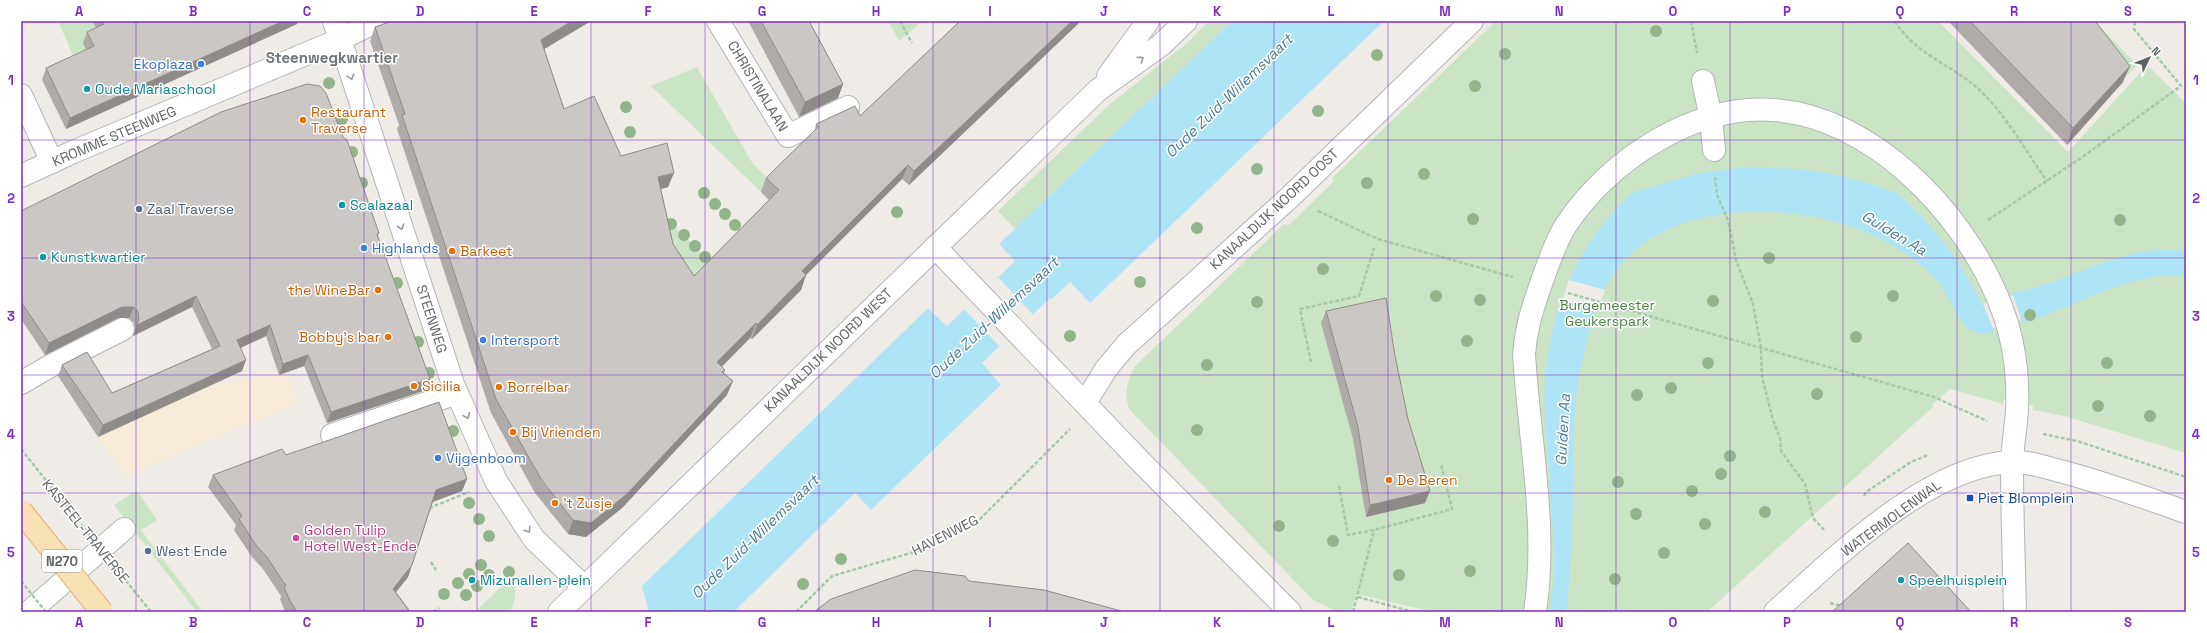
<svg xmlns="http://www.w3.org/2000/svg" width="2207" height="633" viewBox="0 0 2207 633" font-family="'Space Grotesk',sans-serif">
<rect width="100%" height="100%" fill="#efece7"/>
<g fill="#cce4c6">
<polygon points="58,21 95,21 104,41 86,48 89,56 76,62"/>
<polygon points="888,21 923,21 899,41"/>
<polygon points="1209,21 1232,21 1015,229 998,211 1110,104 1187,43"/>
<path d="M1496 21H1938L2068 152 2147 65 2186 103V453L2064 416 2033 410V406L2004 399 2003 404 1950 389 1932 405 1934 406 1707 612H1434L1356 594 1351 612H1338L1313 600 1129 409C1124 392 1127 382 1135 366L1284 224 1289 225 1334 181 1332 178Z"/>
<polygon points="2086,21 2095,21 2137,65 2126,77"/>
<polygon points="697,67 753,164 771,182 761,192 651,86"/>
<polygon points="668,220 713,265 711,338 660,223"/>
<polygon points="137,491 157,520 141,530 203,612 197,612 114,505"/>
<path d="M506 566C516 581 519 595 510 612H475L504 584 507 579Z"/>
</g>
<polygon fill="#f7ebda" points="286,372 299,403 126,475 98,437 205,388"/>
<g fill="#afe4f7">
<polygon points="1232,21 1384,21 1090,303 1070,282 1052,299 1050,298 982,363 1001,385 871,510 855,493 734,612 649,612 642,586 928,308 947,326 1015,261 999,244"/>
<path d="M1745 167C1796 167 1844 172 1892 192L1894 190C1931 222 1961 262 1983 305L2013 295 2011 293C2071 284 2123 241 2186 251V275C2126 272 2077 307 2022 323L2021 318 1993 328 1994 332C1962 342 1955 305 1941 286 1934 277 1925 268 1916 261 1869 224 1804 209 1746 212 1685 215 1631 236 1603 292 1599 301 1597 310 1594 318 1584 348 1577 379 1575 410 1573 435 1574 460 1574 485 1572 524 1571 563 1567 603L1566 612H1550L1554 576V559C1553 530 1551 501 1549 471 1547 442 1543 413 1545 383 1549 309 1580 237 1637 189L1639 191 1694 174Z"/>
</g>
<g fill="#efece7">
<polygon points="996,276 998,277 1034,316 1001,348 963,308"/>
<polygon points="1569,280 1605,290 1598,309 1562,300"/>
<polygon points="2013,295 2021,319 1993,328 1983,304"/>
<polygon points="1001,385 1003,386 872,511 870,511 855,495 737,612 734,612 855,493 871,510"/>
</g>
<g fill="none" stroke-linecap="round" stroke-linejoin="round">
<g stroke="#b2b5b8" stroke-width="24">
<g id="minor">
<polyline points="334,21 453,384 496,481 534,539 584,587"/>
<polyline points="718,21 788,136 848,107"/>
<polyline points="1108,76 1148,21"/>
<polyline points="1703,81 1711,118 1714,150"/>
<polyline points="21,95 52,162"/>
<polyline points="21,176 73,152 339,40 377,21"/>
<polyline points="935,247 1142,463 1290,612"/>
<polyline points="21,383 52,365 123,329"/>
<polyline points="1085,403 1106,369 1126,345 1290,197 1472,21"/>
<polyline points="332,435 457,393"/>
<polyline points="29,612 124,529"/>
<polyline points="559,612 1098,90 1161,45 1186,21"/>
<path d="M1535 612C1548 526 1529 440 1524 354 1526 326 1533 307 1542 281 1549 262 1555 242 1566 225 1609 160 1694 104 1774 110 1872 117 1961 211 1997 296 2013 333 2019 370 2017 410 2016 428 2012 447 2012 465 2012 514 2014 563 2015 612"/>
<path d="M1775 612C1835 558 1927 466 2011 462 2026 461 2042 466 2056 470 2100 481 2143 497 2186 512"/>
</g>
</g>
<g stroke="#a3c9a7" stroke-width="2.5" stroke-dasharray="4 2" stroke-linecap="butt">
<polyline points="900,21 912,43"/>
<polyline points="1691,21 1697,53"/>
<path d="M1895 21C1913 52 1949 64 1975 86 2005 112 2024 149 2047 181"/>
<polyline points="1715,177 1717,195 1728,220 1736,260 1753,304 1761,348 1762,377 1773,420 1780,438 1781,451 1805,484 1813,518 1824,530"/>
<polyline points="1318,211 1378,239 1513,277"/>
<polyline points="1988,220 2081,158 2181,86 2134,29 2135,21"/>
<polyline points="1568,293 1934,397 1987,421"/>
<polyline points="1311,362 1300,309 1359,296 1374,248"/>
<polyline points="2043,434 2077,441 2186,477"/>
<polyline points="1339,486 1348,535 1374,530 1452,509 1441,464"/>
<polyline points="1864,496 1866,492 1911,462 1928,455"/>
<polyline points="429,508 469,492"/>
<polyline points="431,562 436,570"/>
<polyline points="1358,597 1414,612"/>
<polyline points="1830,603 1842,606"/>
<polyline points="433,612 439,608"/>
<polyline points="796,612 832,576 921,550 978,521 1070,429"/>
<polyline points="1353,612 1374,530"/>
</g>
<use href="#minor" stroke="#fff" stroke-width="22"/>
<g stroke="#e4ad6b" stroke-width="24" stroke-linecap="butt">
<polyline id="major-bridge" points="21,511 102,612"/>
</g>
<g stroke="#a3c9a7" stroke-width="2.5" stroke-dasharray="4 2" stroke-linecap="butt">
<polyline points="21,449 151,612"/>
<polyline points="21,581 46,612"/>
</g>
<use href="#major-bridge" stroke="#f7e1b4" stroke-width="22"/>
</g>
<g fill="#93b38b">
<circle cx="1656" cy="31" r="6"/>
<circle cx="1505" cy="54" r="6"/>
<circle cx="1377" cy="55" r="6"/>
<circle cx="329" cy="83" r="6"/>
<circle cx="1475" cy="86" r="6"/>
<circle cx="626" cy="107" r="6"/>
<circle cx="1318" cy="111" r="6"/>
<circle cx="342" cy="119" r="6"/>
<circle cx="630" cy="132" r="6"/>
<circle cx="352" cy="152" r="6"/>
<circle cx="1257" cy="169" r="6"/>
<circle cx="1424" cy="174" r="6"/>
<circle cx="362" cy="183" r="6"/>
<circle cx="1367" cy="183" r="6"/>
<circle cx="704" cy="193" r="6"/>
<circle cx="715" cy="204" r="6"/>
<circle cx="897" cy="212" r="6"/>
<circle cx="725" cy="214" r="6"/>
<circle cx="1473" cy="219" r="6"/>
<circle cx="2120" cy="220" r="6"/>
<circle cx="671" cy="224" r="6"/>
<circle cx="735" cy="225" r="6"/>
<circle cx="1197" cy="228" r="6"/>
<circle cx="684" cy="235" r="6"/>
<circle cx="695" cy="246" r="6"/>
<circle cx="387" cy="252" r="6"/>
<circle cx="705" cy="257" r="6"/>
<circle cx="1769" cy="258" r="6"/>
<circle cx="1323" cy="269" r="6"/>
<circle cx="1140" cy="282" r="6"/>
<circle cx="397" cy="283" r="6"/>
<circle cx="1436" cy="296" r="6"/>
<circle cx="1893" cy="296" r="6"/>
<circle cx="1480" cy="300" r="6"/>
<circle cx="1713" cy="301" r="6"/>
<circle cx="1257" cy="302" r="6"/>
<circle cx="2030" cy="315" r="6"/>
<circle cx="1070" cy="336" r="6"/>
<circle cx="1856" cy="337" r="6"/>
<circle cx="1467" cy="341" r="6"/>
<circle cx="418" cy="342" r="6"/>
<circle cx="1708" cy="363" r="6"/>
<circle cx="2107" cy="363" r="6"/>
<circle cx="1207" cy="365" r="6"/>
<circle cx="429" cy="373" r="6"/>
<circle cx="1671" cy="388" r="6"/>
<circle cx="1817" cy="394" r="6"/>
<circle cx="1637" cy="395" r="6"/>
<circle cx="2098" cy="406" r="6"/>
<circle cx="2150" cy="416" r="6"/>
<circle cx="1197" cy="430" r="6"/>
<circle cx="453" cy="431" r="6"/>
<circle cx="1730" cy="456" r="6"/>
<circle cx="466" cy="462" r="6"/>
<circle cx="1721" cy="474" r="6"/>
<circle cx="1618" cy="482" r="6"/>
<circle cx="1692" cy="491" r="6"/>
<circle cx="469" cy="503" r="6"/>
<circle cx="1765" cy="512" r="6"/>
<circle cx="1636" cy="514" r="6"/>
<circle cx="479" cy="519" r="6"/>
<circle cx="1705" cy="524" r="6"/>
<circle cx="1279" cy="526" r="6"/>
<circle cx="489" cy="536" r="6"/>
<circle cx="1333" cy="541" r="6"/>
<circle cx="1664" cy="553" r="6"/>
<circle cx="841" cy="559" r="6"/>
<circle cx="481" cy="565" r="6"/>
<circle cx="1470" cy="571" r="6"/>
<circle cx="509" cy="572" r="6"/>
<circle cx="469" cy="574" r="6"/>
<circle cx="489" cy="575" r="6"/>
<circle cx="1399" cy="575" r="6"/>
<circle cx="1615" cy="579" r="6"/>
<circle cx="458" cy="583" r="6"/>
<circle cx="803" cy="584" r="6"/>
<circle cx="477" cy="586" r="6"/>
<circle cx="444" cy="594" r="6"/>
<circle cx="466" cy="595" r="6"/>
</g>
<g fill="#afaba9">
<polygon points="93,21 298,21 297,24 66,129 42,80 46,68 86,50 83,43 87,32 96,28"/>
<polygon points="392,21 591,21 544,49 564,109 621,156 668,187 661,189 673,244 694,276 769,200 761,192 766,178 815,130 816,124 860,116 960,21 1081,21 909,185 902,179 806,275 801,290 752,339 750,338 722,367 725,370 724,373 727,395 622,508 586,537 568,534 535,493 491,413 397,129 399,125 370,41 375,27"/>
<polygon points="748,21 809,21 843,84 838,98 799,117"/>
<polygon points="1948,21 2095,21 2123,82 2067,145"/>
<polygon points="21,211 379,233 377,237 426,390 327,423 304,366 279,375 266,336 241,348 242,371 98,437 58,376 62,365 112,393 212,349 192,307 133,336 135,330 134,323 129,318 118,318 45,355 21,319"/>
<polygon points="1326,311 1425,503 1366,517 1353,439 1321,323"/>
<polygon points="213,475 467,479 462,491 433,502 408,577 396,592 411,612 285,612 280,599 281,596 263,569 252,557 234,530 236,525 208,487"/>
</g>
<g fill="#8e8b89">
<polygon points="283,21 298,21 297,24 66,129 70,118"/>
<polygon points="572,21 591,21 536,54 541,40"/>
<polygon points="1072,21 1081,21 909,185 914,171"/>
<polygon points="2130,66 2123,82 2067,145 2073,128"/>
<polygon points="843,84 838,98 799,117 805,102"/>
<polygon points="908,165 902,179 796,285 802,271"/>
<polygon points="674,173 668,187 653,191 658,177"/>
<polygon points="806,275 801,290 752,339 757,325"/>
<polygon points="196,296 192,307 133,336 137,325"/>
<polygon points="122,307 134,307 129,318 118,318 45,355 49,343"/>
<polygon points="756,323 750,338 712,376 717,362"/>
<polygon points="270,325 266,336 233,351 237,340"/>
<polygon points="308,355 304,366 279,375 283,364"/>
<polygon points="246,360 242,371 98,437 103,425"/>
<polygon points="430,379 426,390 327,423 331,412"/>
<polygon points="733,381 727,395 622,508 586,537 568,534 573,520"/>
<polygon points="467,479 462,491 432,502 436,490"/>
<polygon points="1430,491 1425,503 1366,517 1370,505"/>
<polygon points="412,565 408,577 389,601 393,589"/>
</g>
<g fill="#cbc7c4" stroke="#8e8b89">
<polygon points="102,21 283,21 70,118 46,68 94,46 87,32 104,24"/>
<polygon points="392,21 572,21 541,40 564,109 594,96 621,156 667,143 674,173 658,177 673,244 694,276 779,190 766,178 818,127 816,124 855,106 860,116 960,21 1072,21 914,171 908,165 802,271 806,275 757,325 756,323 717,362 725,370 722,372 733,381 627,494 591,523 573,520 541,479 496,399 402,115 405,114 375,27"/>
<polygon points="761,21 809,21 843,84 805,102"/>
<polygon points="1970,21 2095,21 2130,66 2073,128"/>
<polygon points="307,84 320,86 326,93 343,137 347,140 373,216 379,233 377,234 430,379 331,412 308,355 283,364 270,325 237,340 246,360 103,425 62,365 87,352 112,393 220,346 196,296 137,325 139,319 138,312 134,307 122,307 49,343 21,302 21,211 221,112"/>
<polygon points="1386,298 1395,356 1408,419 1430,491 1370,505 1358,427 1326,311"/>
<polygon points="439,402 467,479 436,490 412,565 393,589 410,612 297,612 290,601 284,587 286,586 267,557 256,545 239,519 242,516 213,475 282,449 286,455"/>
<polygon points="1908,543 1971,612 1832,612"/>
<polygon points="915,570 965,576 969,581 1044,590 1125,612 814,612 831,599"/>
</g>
<defs><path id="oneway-chevron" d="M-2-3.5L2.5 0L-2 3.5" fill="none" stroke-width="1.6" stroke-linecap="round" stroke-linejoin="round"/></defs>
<g stroke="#979a9c">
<use href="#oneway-chevron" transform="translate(1141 59) rotate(-36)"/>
<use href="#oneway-chevron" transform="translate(351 77) rotate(72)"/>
<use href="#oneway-chevron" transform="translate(401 227) rotate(72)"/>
<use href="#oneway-chevron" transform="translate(467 416) rotate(66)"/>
<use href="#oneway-chevron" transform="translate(528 530) rotate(57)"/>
</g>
<path fill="none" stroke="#7b2cbf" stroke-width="1" stroke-opacity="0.55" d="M136 21V612M250 21V612M364 21V612M477 21V612M591 21V612M705 21V612M819 21V612M933 21V612M1047 21V612M1160 21V612M1274 21V612M1388 21V612M1502 21V612M1616 21V612M1730 21V612M1843 21V612M1957 21V612M2071 21V612M21 140H2186M21 258H2186M21 375H2186M21 493H2186"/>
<g fill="#3f7fe0" stroke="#fff" stroke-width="1.5">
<circle cx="201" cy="64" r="4"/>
<circle cx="364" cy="248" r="4"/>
<circle cx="483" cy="340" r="4"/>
<circle cx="438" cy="458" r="4"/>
</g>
<g fill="#0f9aa8" stroke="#fff" stroke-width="1.5">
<circle cx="87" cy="89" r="4"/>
<circle cx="342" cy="205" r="4"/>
<circle cx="43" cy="257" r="4"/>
<circle cx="472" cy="580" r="4"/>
<circle cx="1901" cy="580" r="4"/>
</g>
<g fill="#e8710a" stroke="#fff" stroke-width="1.5">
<circle cx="303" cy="120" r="4"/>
<circle cx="452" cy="251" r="4"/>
<circle cx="378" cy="290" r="4"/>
<circle cx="388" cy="337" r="4"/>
<circle cx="414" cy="386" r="4"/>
<circle cx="499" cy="387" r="4"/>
<circle cx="513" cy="432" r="4"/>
<circle cx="1389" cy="480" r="4"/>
<circle cx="555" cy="503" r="4"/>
</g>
<g fill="#5c6f8a" stroke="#fff" stroke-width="1.5">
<circle cx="139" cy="209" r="4"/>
<circle cx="148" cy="551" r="4"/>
</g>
<rect fill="#1a4fb4" stroke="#fff" stroke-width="1.5" x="1966" y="494" width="8" height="8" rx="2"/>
<circle fill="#d1479c" stroke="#fff" stroke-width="1.5" cx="296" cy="538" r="4"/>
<g text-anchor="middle" stroke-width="3" stroke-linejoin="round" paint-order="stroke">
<rect fill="#fff" stroke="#8f9294" stroke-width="1" x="42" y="550" width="40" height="22" rx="3"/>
<g font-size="13" font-weight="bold" fill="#5f6366">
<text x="62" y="566">N270</text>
</g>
<g font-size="14" fill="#366cbe" stroke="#fff" text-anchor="start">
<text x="193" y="69" text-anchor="end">Ekoplaza</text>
<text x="372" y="253">Highlands</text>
<text x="491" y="345">Intersport</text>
<text x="446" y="463">Vijgenboom</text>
</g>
<g font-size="14" fill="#5f6366" stroke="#fff">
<text transform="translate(758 86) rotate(59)" y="5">CHRISTINALAAN</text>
<text transform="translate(114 136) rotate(-23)" y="5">KROMME STEENWEG</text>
<text transform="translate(1274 209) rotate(-43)" y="5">KANAALDIJK NOORD OOST</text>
<text transform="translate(432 319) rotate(72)" y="5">STEENWEG</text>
<text transform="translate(828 350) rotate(-44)" y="5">KANAALDIJK NOORD WEST</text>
<text transform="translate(1891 518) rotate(-36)" y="5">WATERMOLENWAL</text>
<text transform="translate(86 531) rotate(51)" y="5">KASTEEL-TRAVERSE</text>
<text transform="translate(945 535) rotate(-27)" y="5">HAVENWEG</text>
</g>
<g font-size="14" fill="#0d838f" stroke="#fff" text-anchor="start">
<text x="95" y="94">Oude Mariaschool</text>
<text x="350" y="210">Scalazaal</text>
<text x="51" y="262">Kunstkwartier</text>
<text x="480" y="585">Mizunallen-plein</text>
<text x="1909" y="585">Speelhuisplein</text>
</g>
<g font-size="14" fill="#c56008" stroke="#fff" text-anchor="start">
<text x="311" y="117">Restaurant<tspan x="311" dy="16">Traverse</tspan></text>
<text x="460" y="256">Barkeet</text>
<text x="370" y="295" text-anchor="end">the WineBar</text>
<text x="380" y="342" text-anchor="end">Bobby's bar</text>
<text x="422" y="391">Sicilia</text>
<text x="507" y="392">Borrelbar</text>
<text x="521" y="437">Bij Vrienden</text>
<text x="1397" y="485">De Beren</text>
<text x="563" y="508">'t Zusje</text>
</g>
<g font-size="14" fill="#4e5e75" stroke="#fff" text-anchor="start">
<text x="147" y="214">Zaal Traverse</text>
<text x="156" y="556">West Ende</text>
</g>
<g font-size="14" fill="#48843f" stroke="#fff">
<text x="1607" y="310">Burgemeester<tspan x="1607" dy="16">Geukerspark</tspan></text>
</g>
<g font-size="14" fill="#164399" stroke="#fff" text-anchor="start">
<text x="1978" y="503">Piet Blomplein</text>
</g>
<g font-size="14" fill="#b23c85" stroke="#fff" text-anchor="start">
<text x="304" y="535">Golden Tulip<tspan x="304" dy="16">Hotel West-Ende</tspan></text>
</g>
<g font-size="15" font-weight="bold" fill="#707578" stroke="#fff">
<text x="332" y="63">Steenwegkwartier</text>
</g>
<g font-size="15" font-style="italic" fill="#467c97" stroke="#fff">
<text transform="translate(1229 96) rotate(-44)" y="5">Oude Zuid-Willemsvaart</text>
<text transform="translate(1894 233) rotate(31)" y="5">Gulden Aa</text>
<text transform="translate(994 318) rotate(-43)" y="5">Oude Zuid-Willemsvaart</text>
<text transform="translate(1563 430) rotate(-87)" y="5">Gulden Aa</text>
<text transform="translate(755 537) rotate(-44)" y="5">Oude Zuid-Willemsvaart</text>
</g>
</g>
<rect width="2207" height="633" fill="none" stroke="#ffffff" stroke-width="44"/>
<g transform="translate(2149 58) rotate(47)" stroke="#ffffff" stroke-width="3" paint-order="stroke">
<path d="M0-3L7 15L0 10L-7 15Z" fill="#5f6366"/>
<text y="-6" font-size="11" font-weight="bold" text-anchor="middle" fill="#5f6366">N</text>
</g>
<rect x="22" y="22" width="2163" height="589" fill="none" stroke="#7b2cbf" stroke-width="1.5"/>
<g font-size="13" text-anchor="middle" font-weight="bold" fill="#7b2cbf">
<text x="79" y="16">A</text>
<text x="193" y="16">B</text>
<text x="307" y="16">C</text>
<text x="420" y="16">D</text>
<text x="534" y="16">E</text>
<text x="648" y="16">F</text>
<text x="762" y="16">G</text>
<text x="876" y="16">H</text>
<text x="990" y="16">I</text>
<text x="1104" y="16">J</text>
<text x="1217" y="16">K</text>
<text x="1331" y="16">L</text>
<text x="1445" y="16">M</text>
<text x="1559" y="16">N</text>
<text x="1673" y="16">O</text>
<text x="1787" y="16">P</text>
<text x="1900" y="16">Q</text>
<text x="2014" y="16">R</text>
<text x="2128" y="16">S</text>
<text x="11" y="85">1</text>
<text x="2196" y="85">1</text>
<text x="11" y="203">2</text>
<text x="2196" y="203">2</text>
<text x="11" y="321">3</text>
<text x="2196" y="321">3</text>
<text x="11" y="439">4</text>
<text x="2196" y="439">4</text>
<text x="11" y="557">5</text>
<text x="2196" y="557">5</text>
<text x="79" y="627">A</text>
<text x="193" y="627">B</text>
<text x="307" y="627">C</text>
<text x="420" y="627">D</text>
<text x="534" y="627">E</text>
<text x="648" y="627">F</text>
<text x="762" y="627">G</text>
<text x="876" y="627">H</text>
<text x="990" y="627">I</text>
<text x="1104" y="627">J</text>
<text x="1217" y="627">K</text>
<text x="1331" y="627">L</text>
<text x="1445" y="627">M</text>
<text x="1559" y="627">N</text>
<text x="1673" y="627">O</text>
<text x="1787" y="627">P</text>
<text x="1900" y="627">Q</text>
<text x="2014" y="627">R</text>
<text x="2128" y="627">S</text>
</g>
</svg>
